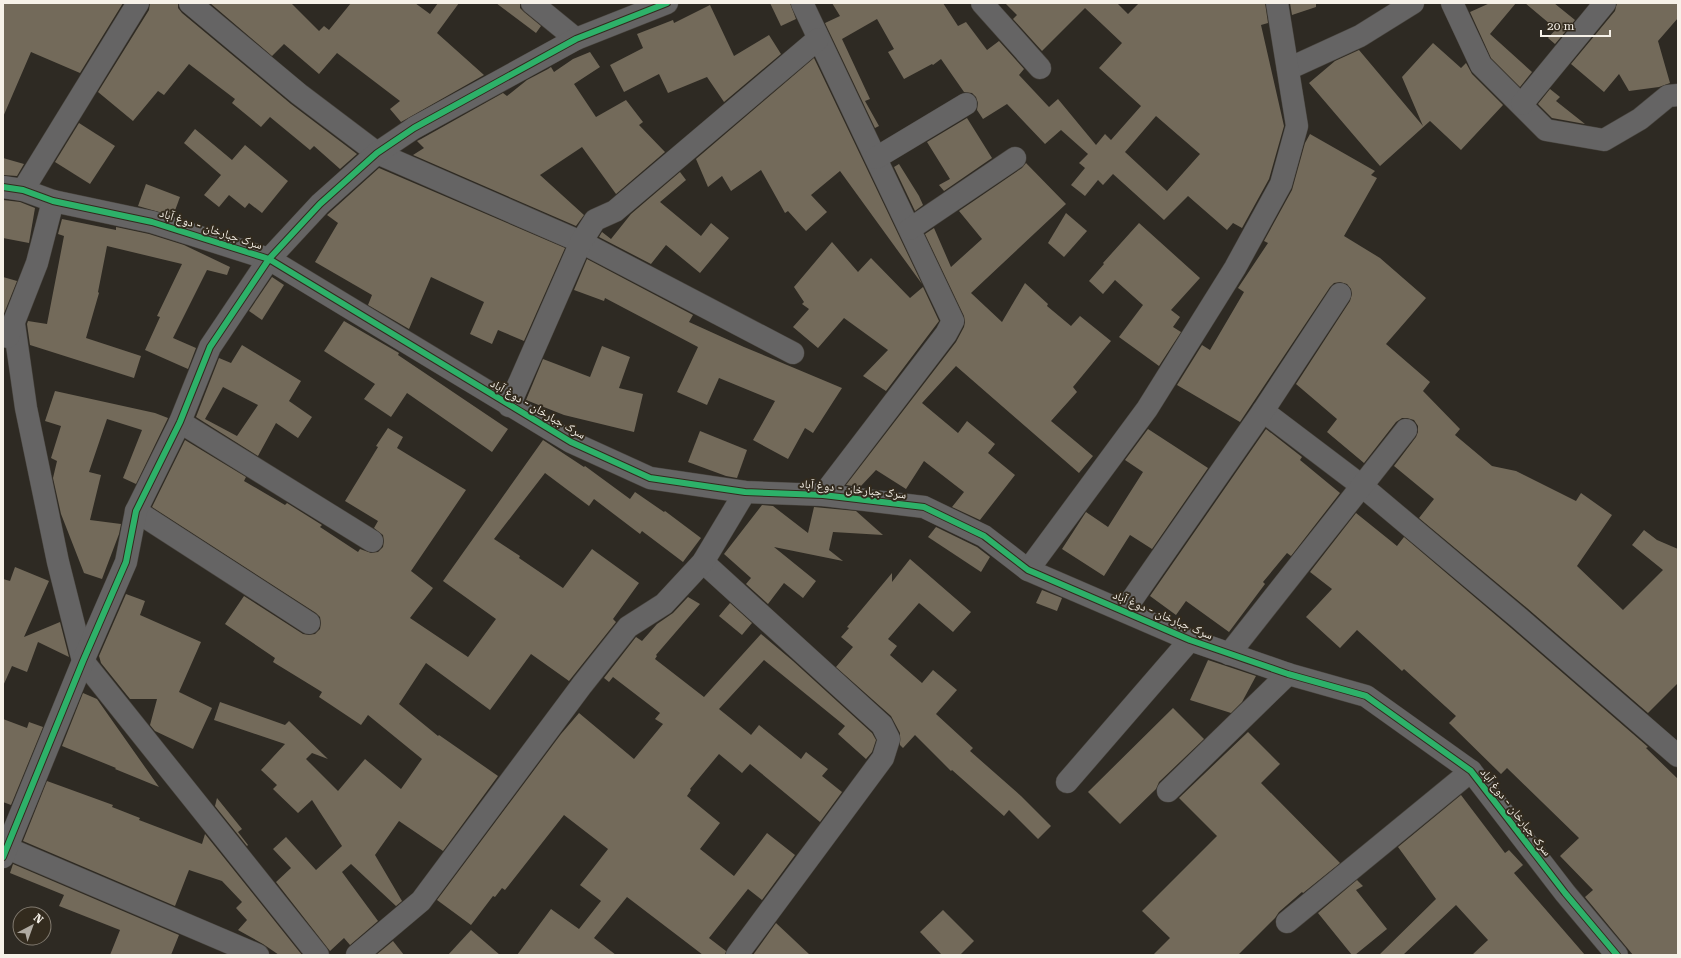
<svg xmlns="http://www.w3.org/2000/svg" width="1681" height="958" viewBox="0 0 1681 958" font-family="'Roboto Serif','Noto Naskh Arabic',serif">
<rect width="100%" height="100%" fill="#2e2a23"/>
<g fill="#736a5a" fill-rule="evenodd">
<polygon points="3,3 123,3 80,73 31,52 3,117"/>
<polygon points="150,3 178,3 178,8 182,13 291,104 357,154 340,169 314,146 310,150 270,117 261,127 232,103 235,99 189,64 164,95 158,91 133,121 98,92 149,10"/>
<polygon points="210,3 291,3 319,31 324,26 329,30 351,3 415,3 430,14 438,3 459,3 437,33 484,75 401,122 390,109 400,101 337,53 319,74 284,44 272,56"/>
<polygon points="496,3 520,3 520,8 524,12 541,26 536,33"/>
<polygon points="770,3 790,3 796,19 781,26"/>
<path d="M832 3H943L958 26 966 22 987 50 999 41 1024 69 1019 75 1049 107 1058 99 1096 145 1105 134 1111 140 1141 106 1099 68 1122 43 1085 8 1042 51 1013 19 1017 15 1005 3H1117L1128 14 1139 3H1265L1268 23 1261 25 1284 126 1269 179 1242 228 1233 223 1227 230 1188 196 1164 220 1113 174 1103 185 1098 180 1085 196 1071 185 1085 168 1079 163 1088 154 1061 130 1045 144 1007 104 983 119 977 110 978 103 976 97 972 93 964 92 941 59 933 65 932 64 904 79 888 52 894 49 877 19 842 39 870 99 865 101 879 126 875 128 825 23 840 16ZM1156 116 1200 154 1167 191 1125 152Z"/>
<polygon points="1290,3 1316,3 1316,7 1292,15"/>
<polygon points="1490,3 1516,3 1490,34 1532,72 1520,87 1491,58 1470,12"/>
<polygon points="1525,3 1554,3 1575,20 1555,44 1548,38 1556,29"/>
<polygon points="1617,3 1678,3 1678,18 1658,41 1670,83 1659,87 1629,91 1619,74 1604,92 1571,64 1615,11"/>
<polygon points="710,5 734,56 769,35 781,54 724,102 707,77 668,93 659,74 624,92 610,65 643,48 637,34 673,20 674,23"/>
<polygon points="1433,43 1461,68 1466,63 1472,74 1503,105 1461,150 1430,121 1380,166 1309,83 1335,61 1359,50 1423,126 1402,77"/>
<polygon points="590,52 600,67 574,84 596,117 626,100 643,122 639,125 665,152 616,194 582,147 540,175 584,215 576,226 413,155 424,148 417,141 421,139 503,93 507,96 527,80 548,69 551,67 554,72 573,59"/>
<polygon points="814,58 922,284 840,171 811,195 827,212 806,231 788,211 785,213 761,170 731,191 722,176 708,187 696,159"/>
<polygon points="1550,89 1560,97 1556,101 1585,124 1552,118 1538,104"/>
<polygon points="967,118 992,158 944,191 939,185 950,179 927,142"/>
<polygon points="79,123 115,146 90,184 55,162"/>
<polygon points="195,129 232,160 245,145 288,181 262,213 249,203 245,208 229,195 219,207 204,195 221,175 184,143"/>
<polygon points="1310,134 1375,171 1371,175 1377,178 1344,236 1380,258 1426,298 1386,344 1430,382 1423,391 1460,429 1455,435 1492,466 1516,471 1576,501 1581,493 1612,515 1577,566 1623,610 1663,570 1632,545 1644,530 1657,540 1678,549 1678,683 1648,713 1527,608 1419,518 1434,499 1394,466 1416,437 1418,432 1418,426 1414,420 1407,418 1402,418 1396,422 1364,463 1327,432 1337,419 1296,384 1350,301 1352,294 1351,289 1347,284 1340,282 1334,283 1330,287 1240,422 1177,385 1202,345 1210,350 1244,292 1238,288 1268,243 1264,241 1292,190 1305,143"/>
<polygon points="3,158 24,164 17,176 3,175"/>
<polygon points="1026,163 1066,204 971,293 1002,322 1025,283 1048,304 1047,306 1071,326 1080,316 1111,341 1073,387 1077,392 1051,421 1093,456 1079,473 956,366 922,403 958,433 967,421 995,444 988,453 1015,475 980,520 952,507 964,492 924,461 906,489 876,470 860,487 846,485 956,342 964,327 965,322 964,316 925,234 934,228 951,267 982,239 959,211 1022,168"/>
<polygon points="899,164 919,196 923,205 915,211 894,167"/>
<polygon points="379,168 565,248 524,341 498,330 492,344 470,334 484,302 431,277 409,329 368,305 372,295 315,262 338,223 327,215"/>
<polygon points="680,172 686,180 660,202 701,236 711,223 729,238 700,273 666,245 651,264 599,237 602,232 611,239 631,214"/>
<polygon points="146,184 180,197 173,216 138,206"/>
<polygon points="3,200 20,202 35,208 29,243 3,238"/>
<polygon points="1066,213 1087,231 1064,257 1048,243"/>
<polygon points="62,219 116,230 116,227 149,234 184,245 230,267 227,275 207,270 173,338 196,348 188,369 145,350 160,317 157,316 182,264 107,246 98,292 99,293 86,338 141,356 134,378 30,345 27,324 28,321 47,324 64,236 58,234"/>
<polygon points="1139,223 1200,278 1171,310 1180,317 1173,327 1181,332 1159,366 1119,337 1143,305 1115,280 1103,294 1089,281 1104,264 1103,263"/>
<polygon points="832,242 858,272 871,258 910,298 923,287 939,321 886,391 863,376 888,350 844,318 818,348 793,327 809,309 802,304 804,302 794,287"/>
<polygon points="587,259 693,315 689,322 744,347 842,388 813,433 805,428 788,459 753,440 775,401 719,378 707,405 677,392 698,347 605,298 604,301 574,290"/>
<polygon points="3,277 17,281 3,316"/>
<polygon points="272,277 284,285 262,320 249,311"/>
<polygon points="344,321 399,353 398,355 508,429 492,452 407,393 391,417 364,399 375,384 324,351"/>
<path d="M242 345 301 381 289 401 312 417 298 438 276 423 258 456 196 417 219 358 231 363ZM223 387 258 405 237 436 205 419Z"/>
<polygon points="602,346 630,357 619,388 643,394 634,432 564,415 526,400 543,359 590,377"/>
<polygon points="55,391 155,413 168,418 136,484 123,478 142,430 107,419 89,472 101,475 90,520 121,524 119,534 102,579 84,573 61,514 53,478 57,461 51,458 61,426 45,421"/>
<polygon points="388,428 403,437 397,448 466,490 411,571 433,588 410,618 468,657 496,619 443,581 543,440 584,467 585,466 630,499 635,492 664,512 665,511 701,538 683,562 642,531 640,534 594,499 589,506 545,473 494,539 520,556 519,558 563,588 592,549 639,583 613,619 616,622 569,681 531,654 490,710 426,663 399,704 438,736 439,735 498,776 443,851 399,821 375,855 402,901 396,906 351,864 342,872 378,921 350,945 344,938 330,951 276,882 291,868 273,849 286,837 316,870 342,846 312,800 298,813 273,789 277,785 261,770 285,744 214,720 220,702 285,725 289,721 328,759 312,753 306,759 338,791 365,759 401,789 422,759 368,715 361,725 319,697 322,692 273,662 275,658 225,624 244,596 303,634 309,635 315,634 320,629 321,623 320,617 316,613 152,507 185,440 246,477 244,481 285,505 287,503 322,525 320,527 358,552 360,549 371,553 378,552 383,547 384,541 383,535 374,528 378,521 345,501 378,447 376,446"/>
<polygon points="1148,429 1208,468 1152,549 1130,535 1104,576 1062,549 1086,512 1108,527 1143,472 1125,460"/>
<polygon points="1266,429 1302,457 1300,460 1340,493 1291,556 1287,553 1263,582 1265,584 1229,632 1186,601 1176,615 1150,596"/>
<polygon points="700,431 747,450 737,478 726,476 688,462"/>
<polygon points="762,505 773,506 808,533 814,507 856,511 883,535 833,532 829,550 843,561 774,547 816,581 803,598 784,583 768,604 746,584 751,578 724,554"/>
<polygon points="1356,513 1397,546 1404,537 1511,628 1648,747 1646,748 1678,779 1678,955 1633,955 1585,897 1593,890 1560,856 1579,838 1507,768 1501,774 1449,723 1456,716 1404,669 1402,671 1357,630 1340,648 1306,617 1332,589 1310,572"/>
<polygon points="936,527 977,547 990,557 981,572 928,537"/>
<polygon points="910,559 971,612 953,632 919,603 888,639 897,646 890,655 922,683 933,670 957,690 936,714 973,748 970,751 1021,796 1051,826 1038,839 1009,810 1004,816 952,770 951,771 915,735 903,748 900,745 900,733 891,716 836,667 853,647 841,637 849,628 847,627 892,573 892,582"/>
<polygon points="15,567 49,581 24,637 60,622 69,657 38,642 27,672 12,666 3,686 3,579 10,581"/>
<polygon points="1042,590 1062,598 1057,611 1036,603"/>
<polygon points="126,594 145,601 140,615 201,642 179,692 212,708 193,749 155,731 150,725 157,699 130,699 101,663 99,656"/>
<polygon points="688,597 700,604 656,655 657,656 655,659 704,697 761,634 793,661 872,733 876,740 872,752 866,759 838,734 845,726 764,660 719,709 750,734 751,735 759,725 801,759 806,752 828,769 822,776 842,792 820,822 750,764 742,773 719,754 690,789 691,790 687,796 720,823 700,849 734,876 767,833 795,855 762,900 748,889 709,938 726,951 725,955 703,955 627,897 594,938 616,955 517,955 551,909 579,929 601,901 580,885 608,849 564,815 505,890 502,888 495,897 493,896 471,925 437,900 561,734 579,713 634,759 663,724 655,719 660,713 613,677 609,682 604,678 636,637 642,641 657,624 673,613"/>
<polygon points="730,603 752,623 742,635 719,616"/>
<polygon points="1208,660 1256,676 1242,702 1231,713 1190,700"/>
<polygon points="83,693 97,699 159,787 115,769 116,768 62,746"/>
<polygon points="1173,708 1204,739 1159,782 1156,789 1120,824 1088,792"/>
<polygon points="3,719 27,728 29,722 43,727 11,805 3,802"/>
<polygon points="1248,732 1280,764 1261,783 1340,863 1303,893 1302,892 1279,912 1275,918 1238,955 1153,955 1170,938 1142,911 1217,836 1179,798"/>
<polygon points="47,781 113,805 112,807 140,818 139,820 202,844 205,834 302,955 279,955 263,944 238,930 247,920 236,908 242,902 222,881 189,870 175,906 23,841"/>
<polygon points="1461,795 1505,853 1509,850 1523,865 1514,873 1585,955 1472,955 1488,940 1456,905 1403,955 1379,955 1436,899 1398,847"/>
<polygon points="217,798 242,829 238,832 248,845 247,846 215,806"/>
<polygon points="13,864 179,935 171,955 110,955 120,930 59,906 64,895 10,873"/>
<polygon points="1357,880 1363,886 1356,890 1387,929 1355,955 1352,955 1318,913"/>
<polygon points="943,910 974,941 960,955 942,955 920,932"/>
<polygon points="776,923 810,955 753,955"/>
<polygon points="471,930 500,955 448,955"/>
<polygon points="393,941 404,955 376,955"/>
</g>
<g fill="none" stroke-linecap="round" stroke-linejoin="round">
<g stroke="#49453f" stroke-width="23">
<g id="minor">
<polyline points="190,3 299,94 377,153 581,242 793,353"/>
<polyline points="532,3 576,39"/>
<polyline points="802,3 953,321 946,334 823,495"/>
<polyline points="982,3 1040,68"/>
<polyline points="1452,3 1481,65 1546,130 1604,140 1640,119 1668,96 1678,95"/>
<polyline points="1288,69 1360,36 1413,3"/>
<polyline points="1522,104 1605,3"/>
<polyline points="876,158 966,104"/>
<polyline points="3,187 23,190 53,201 152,222 269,259 571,442 650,478 745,492 823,495 924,507 984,536 1028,570 1190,640 1288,674 1366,696 1471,771 1565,893 1617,955"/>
<polyline points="23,190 138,3"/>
<polyline points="910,229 1015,158"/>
<polyline points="14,324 26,408 58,562 83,661 318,955"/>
<polyline points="8,337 37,263 53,201"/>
<polyline points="509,406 581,242 595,220 615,211 818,39"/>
<polyline points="1263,411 1362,486 1519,618 1678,756"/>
<polyline points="180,422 372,541"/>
<polyline points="136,511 309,623"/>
<polyline points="703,562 882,725 889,739 883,758 737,955"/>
<polyline points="1028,570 1147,409 1235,268 1281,184 1297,126 1277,3"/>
<polyline points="1124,611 1263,411 1340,294"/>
<polyline points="1229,654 1406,430"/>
<polyline points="1067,782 1190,640"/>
<polyline points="1168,791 1288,674"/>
<polyline points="7,848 258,955"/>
<polyline points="3,857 83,661 126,562 136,511 180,422 210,347 269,259 320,204 377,153 414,128 576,39 667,3"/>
<polyline points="1287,922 1471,771"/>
<polyline points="357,955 421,901 582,685 628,627 664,604 703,562 745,492"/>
</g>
</g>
<use href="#minor" stroke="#656464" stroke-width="22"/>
<g stroke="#332b1e" stroke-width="8">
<g id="cycleway">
<polyline points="3,187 23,190 53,201 152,222 269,259 571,442 650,478 745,492 823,495 924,507 984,536 1028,570 1190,640 1288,674 1366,696 1471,771 1565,893 1617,955"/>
<polyline points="3,857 83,661 126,562 136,511 180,422 210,347 269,259 320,204 377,153 414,128 576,39 667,3"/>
</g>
</g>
<use href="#cycleway" stroke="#2db169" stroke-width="6"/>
</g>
<g text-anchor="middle" stroke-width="4" stroke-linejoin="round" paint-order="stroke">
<g font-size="12" fill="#f6f1e8" stroke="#332b1e">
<text transform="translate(211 229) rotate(18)" y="4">سرک جبارخان - دوغ آباد</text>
<text transform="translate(538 409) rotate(30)" y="4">سرک جبارخان - دوغ آباد</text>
<text transform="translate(853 489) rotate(6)" y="4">سرک جبارخان - دوغ آباد</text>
<text transform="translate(1163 615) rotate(23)" y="4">سرک جبارخان - دوغ آباد</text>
<text transform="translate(1516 812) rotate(52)" y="4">سرک جبارخان - دوغ آباد</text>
</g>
</g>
<rect width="1681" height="958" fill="none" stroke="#f6f1e8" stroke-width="8"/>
<g transform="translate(32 926) rotate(41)"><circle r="19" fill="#332b1e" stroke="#817a6f"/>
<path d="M0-3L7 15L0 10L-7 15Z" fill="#b0aba3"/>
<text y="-6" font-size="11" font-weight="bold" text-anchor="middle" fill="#f6f1e8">N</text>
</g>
<path d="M1541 30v6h69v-6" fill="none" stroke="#f6f1e8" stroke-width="2"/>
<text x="1547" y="30" font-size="12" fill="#f6f1e8" stroke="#332b1e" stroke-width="3" paint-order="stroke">20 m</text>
</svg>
